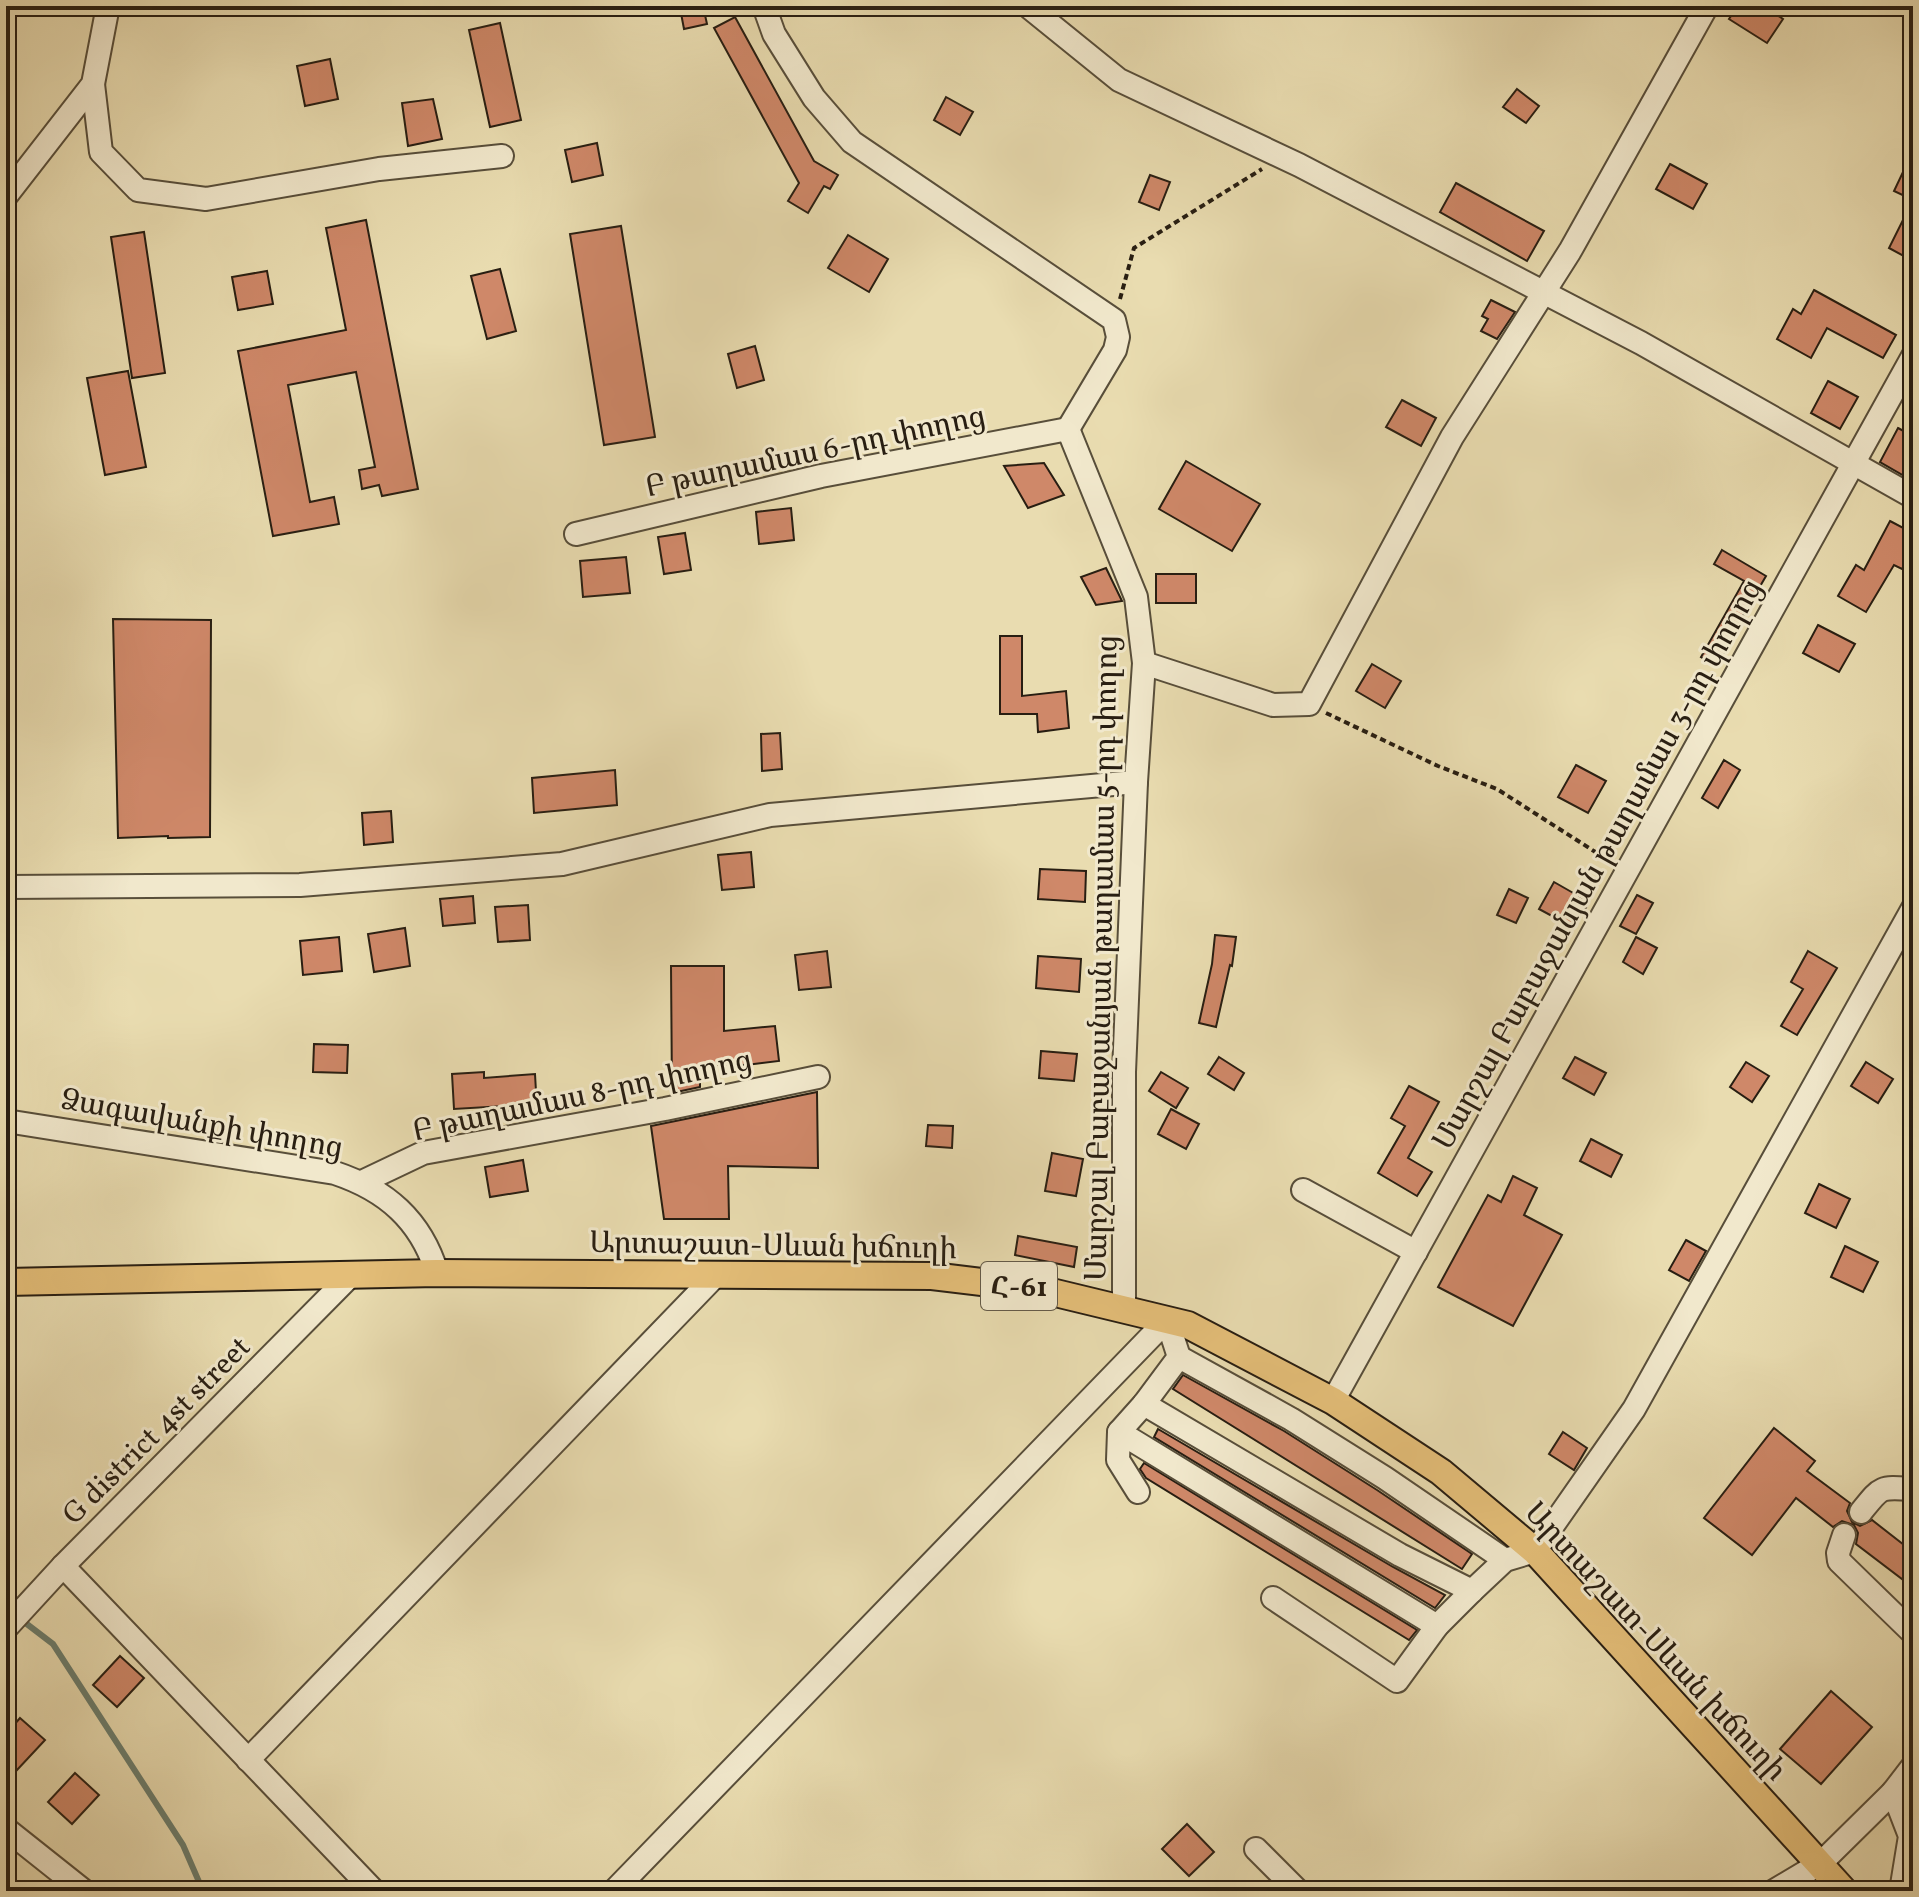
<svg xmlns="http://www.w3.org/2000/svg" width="1919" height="1897" viewBox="0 0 1919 1897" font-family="Vollkorn,'Noto Serif Armenian',serif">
<rect width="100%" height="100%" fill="#e9dcb0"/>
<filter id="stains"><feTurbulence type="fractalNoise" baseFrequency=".0025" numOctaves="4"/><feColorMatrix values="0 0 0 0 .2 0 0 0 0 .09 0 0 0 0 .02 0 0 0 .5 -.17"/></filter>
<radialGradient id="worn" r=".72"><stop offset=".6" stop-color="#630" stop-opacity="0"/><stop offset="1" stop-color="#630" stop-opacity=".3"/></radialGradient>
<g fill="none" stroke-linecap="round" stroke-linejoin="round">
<polyline stroke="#6b7d6d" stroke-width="6" points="19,1618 53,1644 183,1845 203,1891"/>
</g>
<g fill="#cf8869" stroke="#281e12" stroke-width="2">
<polygon points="690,6 703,6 707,24 684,29 680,8"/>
<polygon points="1738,6 1764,6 1783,19 1767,43 1729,19"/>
<polygon points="735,17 814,161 838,175 830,189 824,186 808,213 788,201 799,183 714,28"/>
<polygon points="500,23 521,120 490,127 469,30"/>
<polygon points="330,59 338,99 305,106 297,66"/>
<polygon points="1517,89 1539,106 1526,123 1503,107"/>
<polygon points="946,97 973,112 960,135 934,120"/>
<polygon points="433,99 442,139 408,146 402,103"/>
<polygon points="597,143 603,175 572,182 565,150"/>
<polygon points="1913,151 1913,200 1894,191"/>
<polygon points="1670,164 1707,184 1693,209 1656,189"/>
<polygon points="1150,175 1170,182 1159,210 1139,202"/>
<polygon points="1456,183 1544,231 1527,261 1440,212"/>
<polygon points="1913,200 1913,261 1889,248"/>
<polygon points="366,220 418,489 382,496 379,485 362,489 359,470 375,467 356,372 288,385 310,502 334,497 339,524 273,536 238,351 346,330 326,228"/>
<polygon points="621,226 655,437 604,445 570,234"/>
<polygon points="144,232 165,373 132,378 111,237"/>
<polygon points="848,235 888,259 869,292 828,268"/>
<polygon points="500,269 516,331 487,339 471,276"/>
<polygon points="267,271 273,304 238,310 232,277"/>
<polygon points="1814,290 1896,335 1883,358 1827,328 1811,358 1777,339 1793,309 1801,314"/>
<polygon points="1491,300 1515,312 1497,339 1481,331 1488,319 1482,316"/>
<polygon points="755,346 764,380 737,388 728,354"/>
<polygon points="128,371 146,467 105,475 87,378"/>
<polygon points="1828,381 1858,397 1840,429 1811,413"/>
<polygon points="1402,400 1436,418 1421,446 1386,427"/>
<polygon points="1898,428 1913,436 1913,481 1880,462"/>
<polygon points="1186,461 1260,504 1232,551 1159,509"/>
<polygon points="1044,463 1064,495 1028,508 1004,466"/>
<polygon points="791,508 794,540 759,544 756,512"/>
<polygon points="1890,521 1913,533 1913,550 1902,569 1894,565 1866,612 1838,596 1856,565 1864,570"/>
<polygon points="685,533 691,570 664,574 658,537"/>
<polygon points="1722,550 1766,576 1734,631 1737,633 1717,666 1701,657 1744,581 1714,564"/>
<polygon points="626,557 630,593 583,597 580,561"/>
<polygon points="1106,568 1122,601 1096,605 1081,577"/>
<rect x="1156" y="574" width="40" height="29"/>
<polygon points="113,619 211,620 210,837 168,838 168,836 118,838"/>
<polygon points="1818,625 1855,644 1839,672 1803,653"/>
<polygon points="1000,636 1022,636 1022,696 1066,691 1069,728 1038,732 1037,714 1000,714"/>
<polygon points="1372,664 1401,681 1385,708 1356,691"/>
<polygon points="780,733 782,769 762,771 761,734"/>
<polygon points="1724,760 1740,770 1718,808 1702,798"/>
<polygon points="1576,765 1606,781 1588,813 1558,797"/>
<polygon points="615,770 617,805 534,813 532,778"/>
<polygon points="391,811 393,842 364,845 362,813"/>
<polygon points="751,852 754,887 722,890 718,855"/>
<polygon points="1040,869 1086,871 1085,902 1038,899"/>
<polygon points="1554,882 1589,902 1574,928 1539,909"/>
<polygon points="1509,889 1528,898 1516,923 1497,915"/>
<polygon points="1637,895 1653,903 1636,934 1620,926"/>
<polygon points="473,896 475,923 443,926 440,899"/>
<polygon points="528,905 530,940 498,942 495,907"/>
<polygon points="405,928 410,966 374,972 368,934"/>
<polygon points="1215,935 1236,937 1232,966 1230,965 1216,1027 1199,1023 1212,964"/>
<polygon points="339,937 342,971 303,975 300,941"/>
<polygon points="1636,937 1657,948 1643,974 1623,962"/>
<polygon points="827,951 831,987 799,990 795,955"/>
<polygon points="1808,951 1837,968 1797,1035 1781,1026 1803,989 1791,982"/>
<polygon points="1038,956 1081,959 1079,992 1036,988"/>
<polygon points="671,966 724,966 724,1031 775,1026 779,1061 746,1065 700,1064 700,1087 672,1093"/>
<polygon points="314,1044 348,1045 347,1073 313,1072"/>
<polygon points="1041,1051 1077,1054 1074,1081 1039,1078"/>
<polygon points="1219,1057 1244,1073 1234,1090 1208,1074"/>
<polygon points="1575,1057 1606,1073 1594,1095 1563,1078"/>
<polygon points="1746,1062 1769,1076 1752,1102 1730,1087"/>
<polygon points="1866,1062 1893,1079 1878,1103 1851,1086"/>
<polygon points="484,1072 484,1078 535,1074 537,1109 505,1111 504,1106 454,1109 452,1074"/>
<polygon points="1161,1072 1188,1088 1176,1108 1149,1091"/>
<polygon points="1409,1086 1439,1102 1408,1158 1432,1172 1417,1196 1378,1173 1405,1126 1391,1118"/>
<polygon points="817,1092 818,1168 728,1166 729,1219 664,1219 651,1126"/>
<polygon points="1171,1109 1199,1124 1186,1149 1158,1134"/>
<polygon points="928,1125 953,1126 952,1148 926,1146"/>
<polygon points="1591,1139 1622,1155 1611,1177 1580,1161"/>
<polygon points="1052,1153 1083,1159 1076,1196 1045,1191"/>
<polygon points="523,1160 528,1191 490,1197 485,1167"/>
<polygon points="1513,1176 1537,1188 1524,1215 1562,1235 1513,1326 1438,1287 1488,1195 1501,1202"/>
<polygon points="1819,1184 1850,1199 1836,1228 1805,1213"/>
<polygon points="1018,1236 1077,1247 1074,1267 1015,1255"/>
<polygon points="1686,1240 1706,1251 1689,1281 1669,1270"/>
<polygon points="1845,1246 1878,1262 1863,1292 1831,1277"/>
<polygon points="1183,1375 1284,1431 1377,1490 1472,1554 1462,1569 1173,1389"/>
<polygon points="1774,1428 1815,1461 1807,1471 1850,1503 1847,1511 1852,1522 1860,1526 1872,1520 1913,1552 1913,1564 1902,1579 1856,1544 1858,1533 1854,1525 1842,1521 1833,1527 1796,1498 1752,1555 1704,1518"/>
<polygon points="1158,1429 1393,1567 1445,1595 1435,1608 1154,1437"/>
<polygon points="1563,1432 1587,1448 1574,1470 1549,1454"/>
<polygon points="1144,1463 1417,1630 1409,1640 1146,1478 1140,1469"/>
<polygon points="120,1656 144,1678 117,1707 93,1685"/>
<polygon points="1831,1691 1872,1727 1821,1784 1780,1749"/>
<polygon points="20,1718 45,1740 17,1770 6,1759 6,1734"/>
<polygon points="75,1773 99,1795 72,1824 48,1802"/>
<polygon points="1187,1824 1214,1852 1189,1876 1162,1849"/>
</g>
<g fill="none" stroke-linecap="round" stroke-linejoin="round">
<g stroke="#584e3a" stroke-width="26">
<g id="minor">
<polyline points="764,6 774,34 814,98 852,142 1114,320 1118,337 1115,350 1068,429"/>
<polyline points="1030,8 1119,80 1299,165 1641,343 1913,497"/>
<polyline points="93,84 101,152 138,190 206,199 379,169 502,156"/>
<polyline points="6,196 93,84 108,6"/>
<polyline points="1068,429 1136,597 1144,663 1136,782 1124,1072 1124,1309"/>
<polyline points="576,534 821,476 1068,429"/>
<polyline points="1144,663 1273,705 1309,704 1452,437 1570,251 1707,6"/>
<polyline points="6,887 300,885 562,864 770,815 1136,782"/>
<path d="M6 1121 335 1173C386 1190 421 1220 437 1273"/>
<polyline points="362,1182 423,1153 665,1109 818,1077"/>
<polyline points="1303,1190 1416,1252"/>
<polyline points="1179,1357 1291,1419 1385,1478 1505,1560"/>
<polyline points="1333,1401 1913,356"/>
<polyline points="1144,1404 1400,1555 1472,1591"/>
<polyline points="1119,1432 1437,1626"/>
<path d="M1861 1512C1882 1486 1879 1487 1913 1489"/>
<polyline points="1844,1535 1838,1553 1839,1561 1913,1633"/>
<polyline points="63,1566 374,1891"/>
<polyline points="1273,1598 1397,1681 1437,1626 1472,1591 1505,1560 1535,1551 1634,1409 1913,908"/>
<polyline points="6,1628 63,1566 350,1276"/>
<polyline points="248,1760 717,1274"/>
<polyline points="1893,1792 1910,1836 1902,1885 1903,1891"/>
<polyline points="6,1829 84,1891"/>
<polyline points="1256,1849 1298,1891"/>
<polyline points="614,1891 1167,1320 1179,1357 1144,1404 1119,1432 1118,1460 1138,1492"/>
<polyline points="1774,1891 1821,1863 1893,1792 1913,1766"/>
</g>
</g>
<g stroke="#281e12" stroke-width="30">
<polyline id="major" points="6,1282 437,1273 932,1276 1039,1289 1188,1325 1333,1401 1441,1472 1535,1551 1844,1891"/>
</g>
<g stroke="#281e12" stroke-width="4" stroke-dasharray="6 4" stroke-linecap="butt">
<polyline points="1120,299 1134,248 1262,169"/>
<polyline points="1326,713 1438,766 1497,789 1611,862"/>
</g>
<use href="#minor" stroke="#f1e8cc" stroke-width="22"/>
<use href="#major" stroke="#e4be78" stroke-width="26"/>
</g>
<g text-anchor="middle" stroke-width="6" stroke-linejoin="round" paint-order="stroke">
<rect fill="#f1e8cc" stroke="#645b4a" stroke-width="2" x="981" y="1262" width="76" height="48" rx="6"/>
<g font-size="28" font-weight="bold" fill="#281e12">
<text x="1019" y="1296">Հ-61</text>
</g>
<g font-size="30" fill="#281e12" stroke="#f1e8cc">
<text transform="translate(815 451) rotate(-12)" y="10">Բ թաղամաս 6-րդ փողոց</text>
<text transform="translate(1597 864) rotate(-61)" y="10">Մարշալ Բաբաջանյան թաղամաս 3-րդ փողոց</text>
<text transform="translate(1101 958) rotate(-89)" y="10">Մարշալ Բաբաջանյան թաղամաս 5-րդ փողոց</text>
<text transform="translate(582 1095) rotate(-12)" y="10">Բ թաղամաս 8-րդ փողոց</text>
<text transform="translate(202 1123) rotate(10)" y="10">Ձագավանքի փողոց</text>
<text transform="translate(773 1245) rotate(1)" y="10">Արտաշատ-Սևան խճուղի</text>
<text transform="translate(156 1430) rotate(-45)" y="10">G district 4st street</text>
<text transform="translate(1656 1641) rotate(47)" y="10">Արտաշատ-Սևան խճուղի</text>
</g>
</g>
<rect width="1919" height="1897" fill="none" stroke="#e9dcb0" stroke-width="32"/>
<rect x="8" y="8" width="1903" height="1881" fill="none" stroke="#281e12" stroke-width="4"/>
<rect x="16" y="16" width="1887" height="1865" fill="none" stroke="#281e12" stroke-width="2"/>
<rect width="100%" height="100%" filter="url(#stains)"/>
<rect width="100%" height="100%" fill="url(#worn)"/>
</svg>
